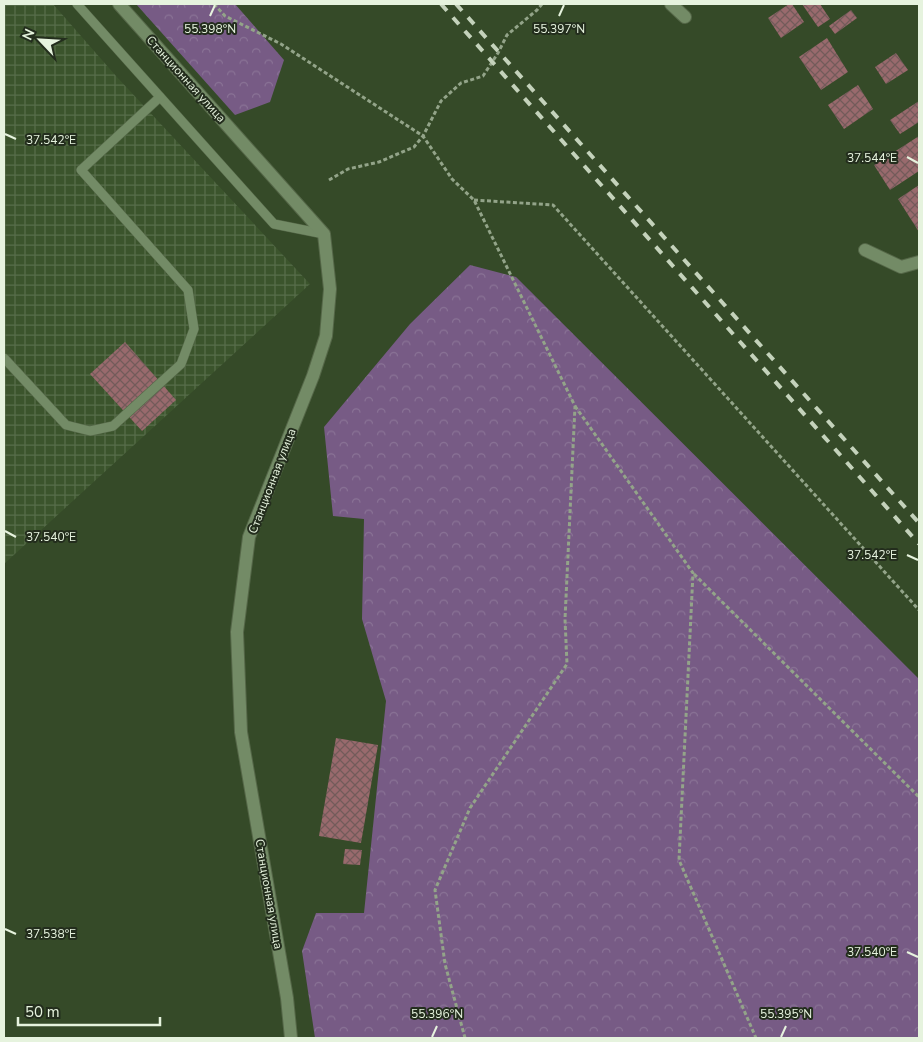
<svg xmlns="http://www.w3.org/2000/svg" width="923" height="1042" viewBox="0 0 923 1042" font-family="'Nunito Sans',sans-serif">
<defs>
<pattern id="industrial-grid" width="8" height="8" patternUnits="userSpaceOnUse" patternTransform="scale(1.25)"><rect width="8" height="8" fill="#3b542c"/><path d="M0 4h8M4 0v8" fill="none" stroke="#576d4a"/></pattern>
<pattern id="forest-crowns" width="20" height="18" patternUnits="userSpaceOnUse" patternTransform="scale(1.25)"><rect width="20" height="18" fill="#775b85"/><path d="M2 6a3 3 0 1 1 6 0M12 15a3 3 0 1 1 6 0" fill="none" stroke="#8a7396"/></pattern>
<pattern id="building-cross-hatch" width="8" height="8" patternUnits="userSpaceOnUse" patternTransform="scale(1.25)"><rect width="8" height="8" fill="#996a6d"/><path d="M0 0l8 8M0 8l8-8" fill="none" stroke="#735b5a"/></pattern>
</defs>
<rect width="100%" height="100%" fill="#354a28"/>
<polygon fill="url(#industrial-grid)" points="4,4 53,4 116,76 310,284 4,564"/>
<g fill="url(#forest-crowns)">
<polygon points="136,4 235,4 284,60 270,102 235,115"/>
<polygon points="470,265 516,277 919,679 919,1038 315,1038 302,951 316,913 364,913 386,701 362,619 364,519 333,516 324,427 410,324"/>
</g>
<g fill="url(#building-cross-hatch)">
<polygon points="789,4 792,4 804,22 781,38 768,18"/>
<polygon points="802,4 820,4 830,19 818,27"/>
<polygon points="851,10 857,18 835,34 829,26"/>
<polygon points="827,38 848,72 821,90 799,57"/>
<polygon points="896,53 908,70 886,84 875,67"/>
<polygon points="858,85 873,109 844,129 828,105"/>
<polygon points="919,101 919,122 900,134 890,120"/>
<polygon points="919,136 919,171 890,190 874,165"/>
<polygon points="919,185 919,232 898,199"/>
<polygon points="125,342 176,400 142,431 90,374"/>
<polygon points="336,738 378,745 361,843 319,836"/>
<polygon points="345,849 362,850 360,865 343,864"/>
</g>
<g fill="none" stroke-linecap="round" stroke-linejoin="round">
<g stroke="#556748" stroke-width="10">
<g id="service">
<polyline points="77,4 274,224 324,234"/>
<polyline points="4,358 66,425 90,431 113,426 181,364 194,329 188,290 81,170 160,97"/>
</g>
</g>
<g stroke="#556748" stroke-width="14">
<g id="minor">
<polyline points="119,4 324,234 330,289 326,336 313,376 249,537 237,632 241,732 287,998 291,1038"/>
<polyline points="671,4 685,17"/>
<polyline points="865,250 901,267 919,262"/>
</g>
</g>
<g stroke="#93a489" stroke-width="3" stroke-dasharray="4 2.5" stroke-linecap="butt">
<polyline points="214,4 225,16 281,44 423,136 452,179 474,200 575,406 565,619 567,664 470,808 435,890 445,964 465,1038"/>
<polyline points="329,180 348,169 379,162 414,147 423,136 441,101 461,83 483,76 498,53 507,35 537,10 542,4"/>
<polyline points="474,200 553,205 919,610"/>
<polyline points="575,406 693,573 679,860 756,1038"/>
<polyline points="694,574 919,797"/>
</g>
<use href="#service" stroke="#738b66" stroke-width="9"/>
<use href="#minor" stroke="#738b66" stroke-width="12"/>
<g stroke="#c4d2bb" stroke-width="4" stroke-dasharray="9 9" stroke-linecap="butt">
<polyline points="441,4 919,544"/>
<polyline points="456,4 919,523"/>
</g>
</g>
<path fill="none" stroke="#e6f3de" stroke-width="2" d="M210 16 215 5M559 16 564 5M5 134 16 139M907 157 918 163M5 531 16 537M907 555 918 560M5 929 16 934M907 952 918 957M432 1037 437 1026M781 1037 786 1026"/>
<g text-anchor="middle" stroke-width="4" stroke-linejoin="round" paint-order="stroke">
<g font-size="12" fill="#e6f3de" stroke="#232d1d">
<text transform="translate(186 79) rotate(48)" y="4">Станционная улица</text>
<text transform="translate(272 481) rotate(-69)" y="4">Станционная улица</text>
<text transform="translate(269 894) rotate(80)" y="4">Станционная улица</text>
</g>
</g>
<g font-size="12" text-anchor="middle" fill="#e6f3de" stroke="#232d1d" stroke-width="4" stroke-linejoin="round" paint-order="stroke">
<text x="210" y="33">55.398°N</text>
<text x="559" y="33">55.397°N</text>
<text x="51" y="144">37.542°E</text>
<text x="872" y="162">37.544°E</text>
<text x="51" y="541">37.540°E</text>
<text x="872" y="559">37.542°E</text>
<text x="51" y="938">37.538°E</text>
<text x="872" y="956">37.540°E</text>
<text x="437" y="1018">55.396°N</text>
<text x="786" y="1018">55.395°N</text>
</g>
<rect width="923" height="1042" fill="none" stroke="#e6f3de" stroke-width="10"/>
<g transform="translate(40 40) rotate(295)" stroke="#232d1d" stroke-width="4" paint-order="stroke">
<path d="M0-4L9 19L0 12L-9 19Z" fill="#e6f3de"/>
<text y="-8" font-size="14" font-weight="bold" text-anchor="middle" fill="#e6f3de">N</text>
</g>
<path d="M18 1017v8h142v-8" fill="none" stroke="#e6f3de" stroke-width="2.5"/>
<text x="25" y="1017" font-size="15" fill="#e6f3de" stroke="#232d1d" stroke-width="4" paint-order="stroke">50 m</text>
</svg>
